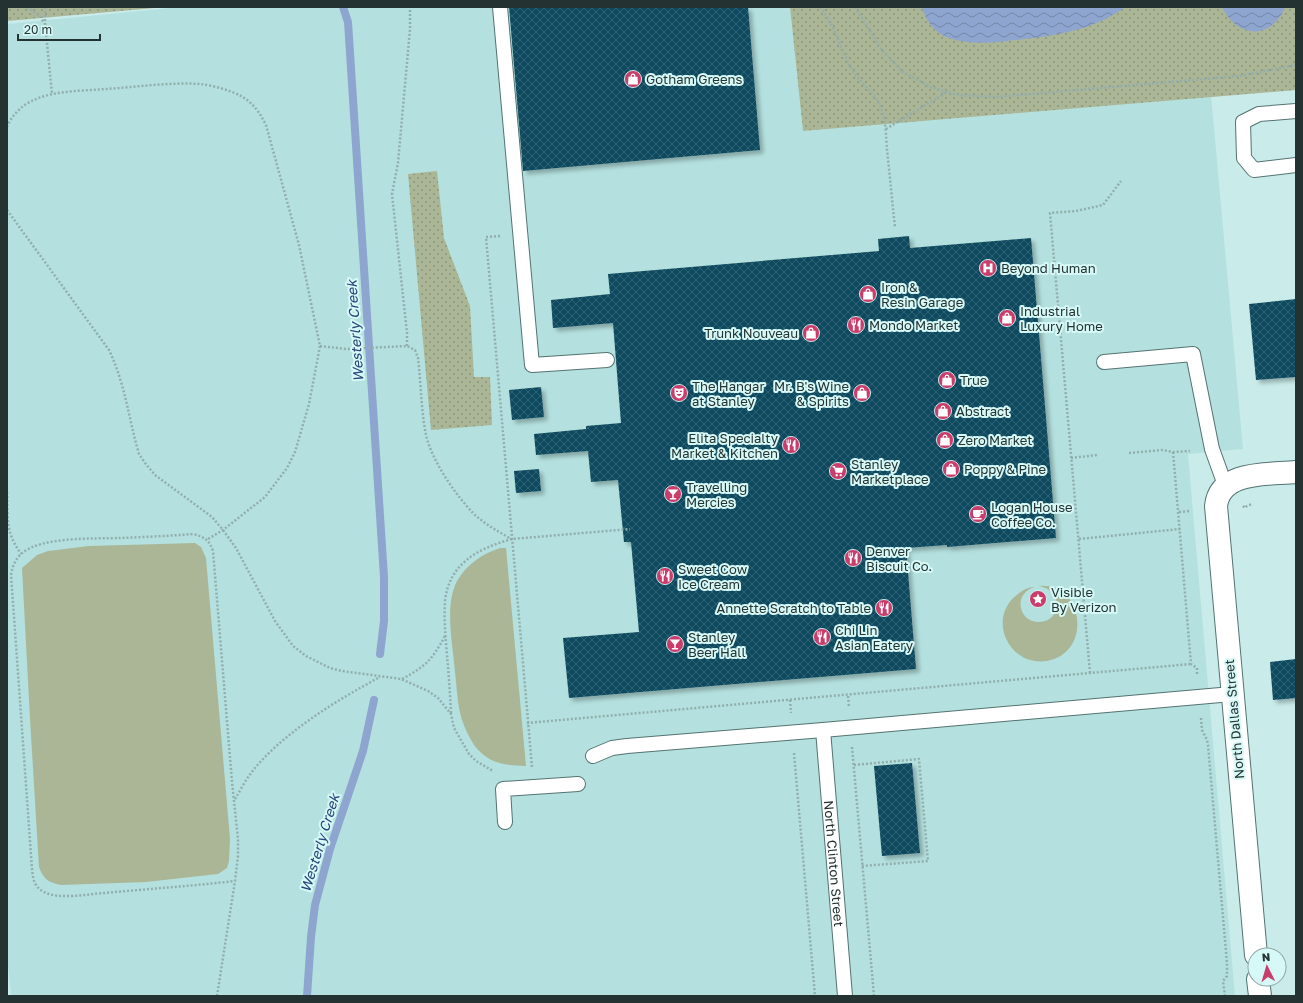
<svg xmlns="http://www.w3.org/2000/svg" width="1303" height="1003" viewBox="0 0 1303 1003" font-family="'Golos Text',sans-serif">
<defs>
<pattern id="park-dots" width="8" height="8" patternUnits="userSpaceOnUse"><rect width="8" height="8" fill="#abb697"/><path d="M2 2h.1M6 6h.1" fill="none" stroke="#8b957c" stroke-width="1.8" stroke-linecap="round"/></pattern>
<pattern id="water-waves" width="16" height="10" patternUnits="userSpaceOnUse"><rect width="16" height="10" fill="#8ea5cf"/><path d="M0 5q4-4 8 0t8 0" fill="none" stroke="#7487a9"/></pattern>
<pattern id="building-cross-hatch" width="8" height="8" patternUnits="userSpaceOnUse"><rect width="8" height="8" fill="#114a5e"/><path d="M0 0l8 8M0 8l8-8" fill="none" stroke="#336272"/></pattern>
<filter id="shadow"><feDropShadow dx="3.5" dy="3.5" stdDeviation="2" flood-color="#0004"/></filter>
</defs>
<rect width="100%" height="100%" fill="#c9ecea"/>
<polygon fill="#b4e1df" points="180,7 790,7 803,131 1211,94 1243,449 1188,454 1235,996 11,996 7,954 7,24"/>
<g fill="#abb697">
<path d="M195 543 201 547 206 558 230 839 229 861 227 868 218 874 146 882 61 885C48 882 44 880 39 867L30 719 22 568 37 555 48 551 89 546Z"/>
<path d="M500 548H506L526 766C503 765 489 764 474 745 469 737 465 729 462 720 457 704 457 688 455 672 453 645 444 606 457 581 467 564 482 554 500 548Z"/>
<path d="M1039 586C1084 582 1093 653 1047 661 1008 667 986 617 1018 594 1023 590 1028 587 1035 587 1010 594 1020 628 1045 621 1050 620 1054 615 1056 611 1060 598 1051 588 1039 586Z"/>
</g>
<g fill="url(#park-dots)">
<polygon points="7,7 166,7 7,21"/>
<polygon points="790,7 1296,7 1296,90 803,131"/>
<polygon points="437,171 444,238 470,306 474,377 490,377 492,425 431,430 408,174"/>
</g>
<g fill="url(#water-waves)">
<path d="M922 7H1125C1093 31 1053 36 1015 40 994 43 970 45 949 38 936 34 925 20 922 7Z"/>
<path d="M1222 7H1285C1272 40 1237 39 1222 7Z"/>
</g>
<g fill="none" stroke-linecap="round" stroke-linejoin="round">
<g stroke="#8ea5cf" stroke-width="8">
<polyline points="343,7 348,22 384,577 384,621 380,654"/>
<polyline points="307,996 311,937 315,905 330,849 363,751 374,700"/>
</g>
</g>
<g fill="url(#building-cross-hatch)" filter="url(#shadow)">
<polygon points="509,7 748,7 760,150 523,171"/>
<polygon points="909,236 910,248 1031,238 1056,538 947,547 947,545 906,548 916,669 569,698 563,638 639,632 631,542 624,542 618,480 591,482 588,451 536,455 534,434 586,429 586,426 621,423 613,323 553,328 551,300 610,294 608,274 879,251 878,239"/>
<polygon points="1296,299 1296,377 1256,380 1249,304"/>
<polygon points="541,387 544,417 512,420 509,390"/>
<polygon points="539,469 541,491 516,493 514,471"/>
<polygon points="1296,659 1296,698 1273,700 1270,662"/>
<polygon points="912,763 920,853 882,856 874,766"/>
</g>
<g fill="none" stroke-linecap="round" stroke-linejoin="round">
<g stroke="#537371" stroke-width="16">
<g id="lane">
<polyline points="500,7 532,365 607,360"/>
<polyline points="1296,111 1259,114 1243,122 1244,158 1254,170 1296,165"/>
<polyline points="1104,362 1193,354 1212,449 1225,485"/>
<path id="s1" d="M823 730 845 996"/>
<polyline points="593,756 612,748 627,746 823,730 1232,694"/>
<polyline points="505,822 503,789 578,784"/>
</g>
</g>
<g stroke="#537371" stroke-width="24">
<g id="street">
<path d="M1256 955 1216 506C1220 470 1268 475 1296 472"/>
<polyline points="1258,979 1260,996"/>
</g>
</g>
<g stroke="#92aeac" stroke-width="2.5" stroke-dasharray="2 2" stroke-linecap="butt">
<polyline points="27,7 40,16 44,23"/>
<polyline points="45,7 45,23 52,94"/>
<path d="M820 7C834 24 839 45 849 64 857 81 874 91 881 108 886 120 886 137 887 150 890 176 892 201 895 227"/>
<polyline points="855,7 882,50 901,71 931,87 947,92 957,95 996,97 1239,76 1296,65"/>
<path d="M7 127C11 116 23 104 34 100 56 90 82 91 106 89 137 87 169 82 200 84 210 85 222 88 232 92 249 98 258 109 266 125L299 245 320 346 309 404 295 452 287 468 265 497 223 530 208 539"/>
<polyline points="886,129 947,92"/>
<path d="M7 210 109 350C126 386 128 417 139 454L145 463 155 475 212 517 223 530 236 548 275 621 293 646 306 656 330 668 342 671 401 679 428 691 438 698 451 714 454 728 469 754 476 761 493 771"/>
<polyline points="500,236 486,237 532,767"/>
<path d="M320 346 346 349 407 346 415 350 418 358C421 383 421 410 426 435 432 461 455 494 473 513 484 524 498 531 511 539"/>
<polyline points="407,346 407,333 392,194 398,163 410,29 410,7"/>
<polyline points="1173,452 1191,664 1197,668 1197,675"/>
<polyline points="1129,453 1162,450 1173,452 1190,451"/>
<polyline points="1071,458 1097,455"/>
<path d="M7 492C8 519 5 531 21 554"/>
<polyline points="1243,506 1245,508 1247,506 1252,504"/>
<polyline points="1179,512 1190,511"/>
<polyline points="1079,539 1180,529"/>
<polyline points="1090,673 1050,213 1076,211 1103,205 1121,181"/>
<path d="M402 679C426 666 432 660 445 636"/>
<polyline points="848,696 849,707"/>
<polyline points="790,700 791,713"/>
<path d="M451 713C450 690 448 667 446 643 445 629 444 615 445 601 449 563 479 548 512 539L630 529"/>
<polyline points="1201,718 1202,730 1207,740 1208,745 1227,963 1227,976 1223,981 1225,996"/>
<polyline points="527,723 1191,664"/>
<polyline points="852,747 874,996"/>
<polyline points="794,753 815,996"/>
<polyline points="854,765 919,759 928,861 862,866"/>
<path d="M235 799C240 791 245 781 251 773 281 734 337 700 380 677"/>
<path d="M217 996 235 881 238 856V839L232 782 213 551C209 540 205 537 193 534 169 536 144 537 120 538 94 539 41 536 21 554 15 560 12 567 11 575L32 869C33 879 34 887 44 892 59 900 88 894 104 893 148 889 191 886 235 881"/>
</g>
<use href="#lane" stroke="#fff" stroke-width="14"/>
<use href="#street" stroke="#fff" stroke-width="22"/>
</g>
<defs>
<g id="shop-disc" transform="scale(0.9)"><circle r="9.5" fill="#ca3c6a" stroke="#d6f9f7"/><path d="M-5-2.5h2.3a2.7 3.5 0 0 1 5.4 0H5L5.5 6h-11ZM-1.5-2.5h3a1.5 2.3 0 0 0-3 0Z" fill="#fff"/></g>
<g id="hospital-disc" transform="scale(0.9)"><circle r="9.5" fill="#ca3c6a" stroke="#d6f9f7"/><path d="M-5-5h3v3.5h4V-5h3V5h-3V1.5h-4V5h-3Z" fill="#fff"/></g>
<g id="restaurant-disc" transform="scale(0.9)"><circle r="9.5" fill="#ca3c6a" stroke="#d6f9f7"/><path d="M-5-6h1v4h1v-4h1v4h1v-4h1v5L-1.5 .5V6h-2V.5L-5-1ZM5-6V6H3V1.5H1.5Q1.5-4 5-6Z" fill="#fff"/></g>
<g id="theatre-disc" transform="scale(0.9)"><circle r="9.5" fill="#ca3c6a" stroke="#d6f9f7"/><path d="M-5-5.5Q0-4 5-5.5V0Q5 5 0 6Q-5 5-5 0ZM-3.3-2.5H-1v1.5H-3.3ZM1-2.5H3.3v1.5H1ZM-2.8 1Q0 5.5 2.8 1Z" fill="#fff"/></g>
<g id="supermarket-disc" transform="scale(0.9)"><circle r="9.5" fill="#ca3c6a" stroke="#d6f9f7"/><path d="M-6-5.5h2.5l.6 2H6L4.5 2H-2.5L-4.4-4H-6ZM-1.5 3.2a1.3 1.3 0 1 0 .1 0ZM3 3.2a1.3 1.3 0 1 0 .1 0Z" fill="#fff"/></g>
<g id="bar-disc" transform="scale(0.9)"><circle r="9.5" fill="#ca3c6a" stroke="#d6f9f7"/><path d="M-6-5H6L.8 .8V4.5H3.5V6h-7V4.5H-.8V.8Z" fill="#fff"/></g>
<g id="cafe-disc" transform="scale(0.9)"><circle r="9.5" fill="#ca3c6a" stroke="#d6f9f7"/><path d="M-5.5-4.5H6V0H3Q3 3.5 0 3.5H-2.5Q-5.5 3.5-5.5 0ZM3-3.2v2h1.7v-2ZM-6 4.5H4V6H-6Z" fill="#fff"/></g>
<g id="sight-disc" transform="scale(0.9)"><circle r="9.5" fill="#ca3c6a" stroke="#d6f9f7"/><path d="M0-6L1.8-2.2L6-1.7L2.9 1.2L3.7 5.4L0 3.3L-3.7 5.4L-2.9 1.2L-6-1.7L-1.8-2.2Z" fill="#fff"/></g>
</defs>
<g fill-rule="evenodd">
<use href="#shop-disc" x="633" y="79"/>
<use href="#hospital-disc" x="988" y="268"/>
<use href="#shop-disc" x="868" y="294"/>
<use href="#shop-disc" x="1007" y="318"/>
<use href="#restaurant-disc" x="856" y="325"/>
<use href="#shop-disc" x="811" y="333"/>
<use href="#shop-disc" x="947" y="380"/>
<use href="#theatre-disc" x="679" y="393"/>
<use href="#shop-disc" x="862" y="393"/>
<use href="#shop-disc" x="943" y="411"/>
<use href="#shop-disc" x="945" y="440"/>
<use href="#restaurant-disc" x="791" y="445"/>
<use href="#shop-disc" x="951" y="469"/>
<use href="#supermarket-disc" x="838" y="471"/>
<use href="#bar-disc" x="673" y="494"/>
<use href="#cafe-disc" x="978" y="514"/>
<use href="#restaurant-disc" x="853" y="558"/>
<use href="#restaurant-disc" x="665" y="576"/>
<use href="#sight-disc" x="1038" y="599"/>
<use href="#restaurant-disc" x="884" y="608"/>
<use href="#restaurant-disc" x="822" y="637"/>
<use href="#bar-disc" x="675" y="644"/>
</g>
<g text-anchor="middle" stroke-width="4" stroke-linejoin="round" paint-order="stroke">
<g font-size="13" fill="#243231" stroke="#d6f9f7" text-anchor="start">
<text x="646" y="84">Gotham Greens</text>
<text x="1001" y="273">Beyond Human</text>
<text x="881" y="292">Iron &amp;<tspan x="881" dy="15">Resin Garage</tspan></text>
<text x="1020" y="316">Industrial<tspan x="1020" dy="15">Luxury Home</tspan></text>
<text x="869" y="330">Mondo Market</text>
<text x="798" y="338" text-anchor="end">Trunk Nouveau</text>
<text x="960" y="385">True</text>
<text x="692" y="391">The Hangar<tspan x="692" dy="15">at Stanley</tspan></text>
<text x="849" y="391" text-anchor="end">Mr. B's Wine<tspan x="849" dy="15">&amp; Spirits</tspan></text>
<text x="956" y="416">Abstract</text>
<text x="778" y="443" text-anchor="end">Elita Specialty<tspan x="778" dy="15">Market &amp; Kitchen</tspan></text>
<text x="958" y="445">Zero Market</text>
<text x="851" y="469">Stanley<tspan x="851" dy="15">Marketplace</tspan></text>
<text x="964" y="474">Poppy &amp; Pine</text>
<text x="686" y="492">Travelling<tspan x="686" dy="15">Mercies</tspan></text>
<text x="991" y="512">Logan House<tspan x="991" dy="15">Coffee Co.</tspan></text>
<text x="866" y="556">Denver<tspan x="866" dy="15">Biscuit Co.</tspan></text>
<text x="678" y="574">Sweet Cow<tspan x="678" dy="15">Ice Cream</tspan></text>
<text x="1051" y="597">Visible<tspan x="1051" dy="15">By Verizon</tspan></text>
<text x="871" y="613" text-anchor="end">Annette Scratch to Table</text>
<text x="835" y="635">Chi Lin<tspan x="835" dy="15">Asian Eatery</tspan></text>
<text x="688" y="642">Stanley<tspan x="688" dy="15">Beer Hall</tspan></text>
</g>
<g font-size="13" fill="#243231" stroke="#d6f9f7">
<text transform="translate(1234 719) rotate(-95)" y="5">North Dallas Street</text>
<text dy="5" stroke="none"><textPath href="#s1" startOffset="134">North Clinton Street</textPath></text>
</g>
<g font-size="14" font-style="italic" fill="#274378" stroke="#d6f9f7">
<text transform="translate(355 331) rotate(-94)" y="5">Westerly Creek</text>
<text transform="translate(320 843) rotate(-73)" y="5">Westerly Creek</text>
</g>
</g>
<rect width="1303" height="1003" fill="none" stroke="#243231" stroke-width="16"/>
<g transform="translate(1267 967) rotate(355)"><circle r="19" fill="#d6f9f7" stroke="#8fa9a8"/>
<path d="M0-3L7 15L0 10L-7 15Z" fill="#ca3c6a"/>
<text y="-6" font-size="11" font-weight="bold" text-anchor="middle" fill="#243231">N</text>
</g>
<path d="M18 34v6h82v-6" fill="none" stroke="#243231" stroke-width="2"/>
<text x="24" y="34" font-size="12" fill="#243231" stroke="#d6f9f7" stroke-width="3" paint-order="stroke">20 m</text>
</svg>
